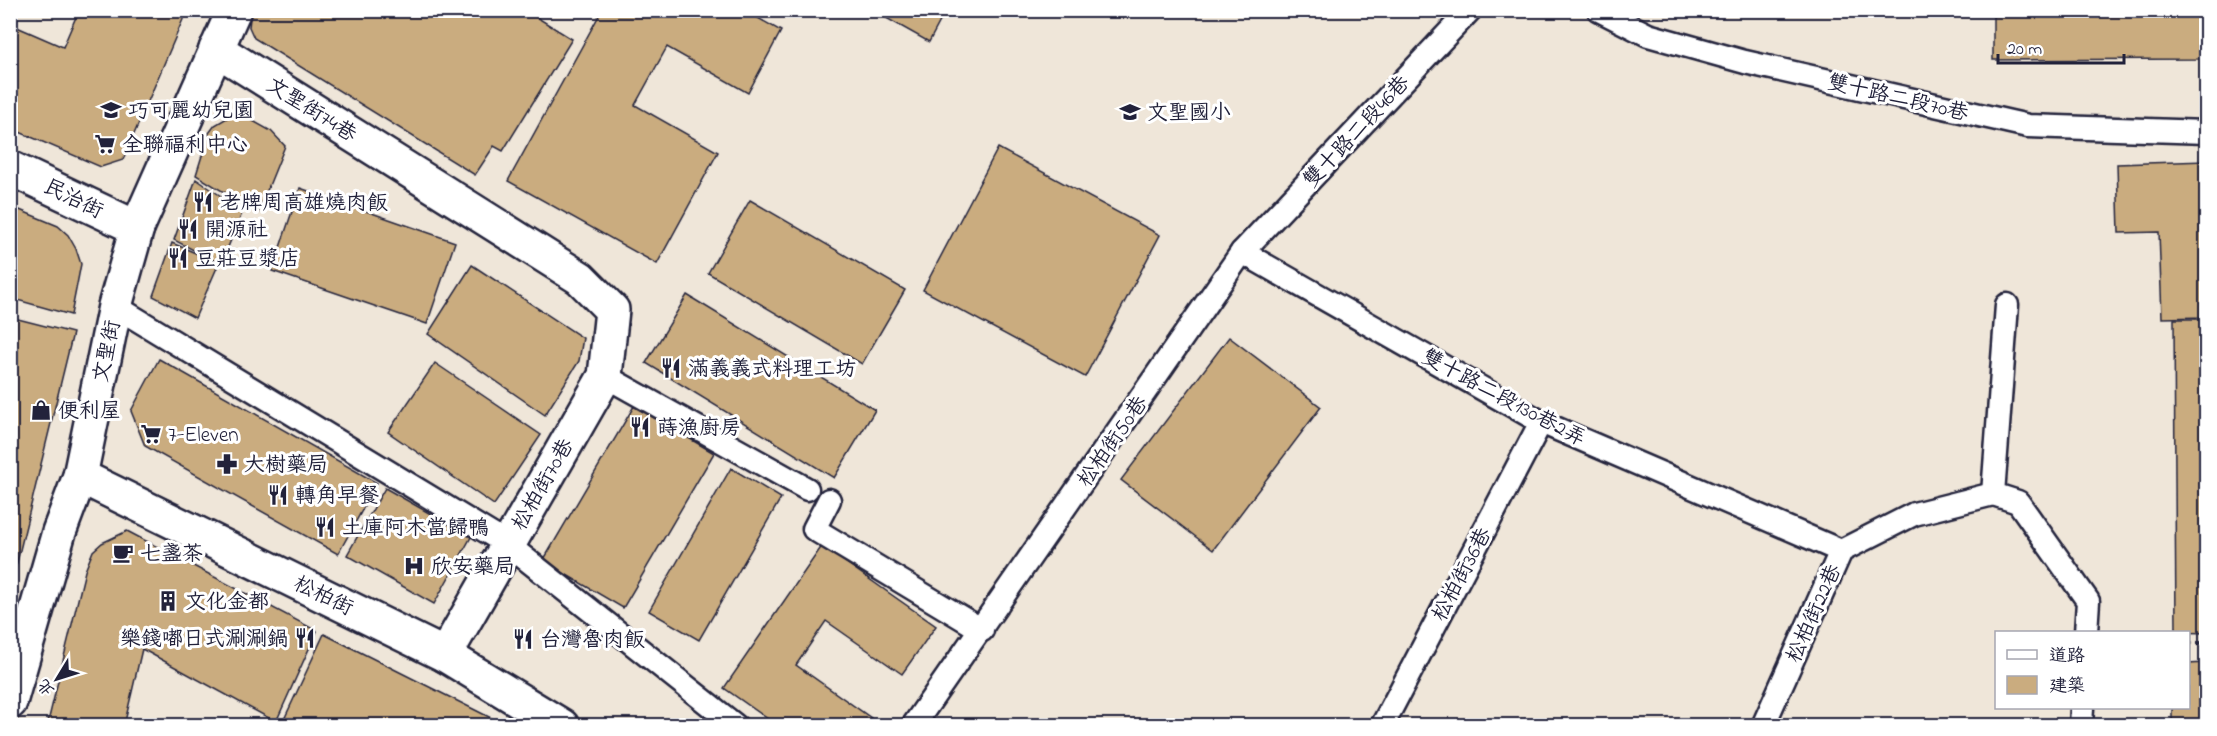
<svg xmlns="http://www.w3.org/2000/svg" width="2217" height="736" viewBox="0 0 2217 736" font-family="'Indie Flower','LXGW WenKai TC',sans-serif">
<rect width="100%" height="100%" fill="#efe6d9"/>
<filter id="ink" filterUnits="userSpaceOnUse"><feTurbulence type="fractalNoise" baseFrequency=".0167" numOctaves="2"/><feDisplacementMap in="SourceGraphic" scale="12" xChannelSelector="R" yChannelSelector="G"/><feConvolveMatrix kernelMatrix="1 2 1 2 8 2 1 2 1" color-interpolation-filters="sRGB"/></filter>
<g filter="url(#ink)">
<g fill="#caac7f" stroke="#22223b" stroke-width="1.5">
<polygon points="79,10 187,10 123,160 101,167 10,128 10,24 63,47"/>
<polygon points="251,10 525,10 572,39 503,151 494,146 475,175 254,38 249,27"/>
<polygon points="602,10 744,10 781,31 748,93 667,47 635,105 718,152 657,264 508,181"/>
<polygon points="872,10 946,10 929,42"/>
<polygon points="1993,10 2206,10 2206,59 1993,60"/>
<polygon points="232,115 246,117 271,131 285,146 258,213 196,175 209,133 215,125"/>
<polygon points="998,148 1160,235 1085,377 923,290"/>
<polygon points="2206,161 2206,317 2162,318 2159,232 2119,233 2117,164"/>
<polygon points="196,179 243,211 221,264 174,240"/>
<polygon points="300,188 455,242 427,324 272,271"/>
<polygon points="750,200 905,290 862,364 708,273"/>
<polygon points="10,206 58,226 68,235 76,249 81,264 71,315 10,298"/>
<polygon points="172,243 219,263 195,318 153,296"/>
<polygon points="472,265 583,338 579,361 545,415 428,334"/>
<polygon points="687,295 875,410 834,478 646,363"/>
<polygon points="10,317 73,333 10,591"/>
<polygon points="2174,319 2206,319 2206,633 2176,632"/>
<polygon points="1229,337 1321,407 1213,550 1121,480"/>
<polygon points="159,359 377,483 338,554 145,446 131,411"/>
<polygon points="435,363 541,435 494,505 388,432"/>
<polygon points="634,406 714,453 623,608 543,561"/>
<polygon points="731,468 781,498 699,640 649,611"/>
<polygon points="385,488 471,537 434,604 347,555"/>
<polygon points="127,531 317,631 276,722 142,649 124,726 47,726 85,571 93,551 102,543"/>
<polygon points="822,546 936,626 902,674 826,621 796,665 871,718 866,726 778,726 724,688"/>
<polygon points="324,634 507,726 281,726"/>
<polygon points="2206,663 2206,726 2172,726 2172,708 2188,708 2188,664"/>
</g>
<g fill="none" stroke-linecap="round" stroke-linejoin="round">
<g stroke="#22223b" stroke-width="27">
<g id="service">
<polyline points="1599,10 1648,35 1745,62 2028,126 2206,132"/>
<polyline points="1242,252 1541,422 1841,551"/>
<polyline points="2007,305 1993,494 2018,502 2088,601 2086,632"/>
<polyline points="115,306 507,544 736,726"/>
<polyline points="605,376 807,489"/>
<polyline points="829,500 814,529 982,630"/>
<polyline points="913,726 1242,252 1470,10"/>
<polyline points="1382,726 1541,422"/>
<polyline points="1763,726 1841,551 1914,514 1993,494"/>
<polyline points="2081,726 2082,708"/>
</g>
</g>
<g stroke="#22223b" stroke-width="38">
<g id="minor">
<polyline points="216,49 580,278 612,310 605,376 445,655"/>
<polyline points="10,168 137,228"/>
<polyline points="80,476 445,655 562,726"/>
<polyline points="10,702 59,532 80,476 115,306 137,228 234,10"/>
</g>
</g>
<polyline stroke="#22223b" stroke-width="4" stroke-dasharray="4.5 4.5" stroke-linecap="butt" points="2188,643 2206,643"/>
<use href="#service" stroke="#fff" stroke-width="22"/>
<use href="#minor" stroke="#fff" stroke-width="33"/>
</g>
</g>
<defs>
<g id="school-bare" transform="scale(1.62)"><path d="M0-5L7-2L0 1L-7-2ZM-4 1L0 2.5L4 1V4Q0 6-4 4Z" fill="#22223b" stroke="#fff" stroke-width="2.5" paint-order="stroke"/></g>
<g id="supermarket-bare" transform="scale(1.62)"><path d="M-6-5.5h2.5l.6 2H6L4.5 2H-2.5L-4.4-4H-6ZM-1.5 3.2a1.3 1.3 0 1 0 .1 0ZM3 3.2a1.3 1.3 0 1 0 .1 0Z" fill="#22223b" stroke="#fff" stroke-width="2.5" paint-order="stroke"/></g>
<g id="restaurant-bare" transform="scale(1.62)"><path d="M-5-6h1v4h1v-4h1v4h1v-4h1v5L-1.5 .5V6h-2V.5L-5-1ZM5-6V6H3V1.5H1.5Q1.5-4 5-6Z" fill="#22223b" stroke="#fff" stroke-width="2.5" paint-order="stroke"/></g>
<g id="shop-bare" transform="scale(1.62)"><path d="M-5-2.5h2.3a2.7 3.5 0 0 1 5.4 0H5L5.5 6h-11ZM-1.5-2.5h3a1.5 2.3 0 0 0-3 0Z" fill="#22223b" stroke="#fff" stroke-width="2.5" paint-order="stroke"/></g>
<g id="pharmacy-bare" transform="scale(1.62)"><path d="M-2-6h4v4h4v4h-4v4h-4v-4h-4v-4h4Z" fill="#22223b" stroke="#fff" stroke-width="2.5" paint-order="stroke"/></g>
<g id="cafe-bare" transform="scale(1.62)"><path d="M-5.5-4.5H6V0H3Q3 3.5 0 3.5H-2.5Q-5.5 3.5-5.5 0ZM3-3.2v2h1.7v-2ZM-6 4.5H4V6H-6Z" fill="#22223b" stroke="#fff" stroke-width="2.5" paint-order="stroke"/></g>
<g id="hospital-bare" transform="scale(1.62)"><path d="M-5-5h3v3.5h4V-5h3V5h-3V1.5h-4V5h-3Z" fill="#22223b" stroke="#fff" stroke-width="2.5" paint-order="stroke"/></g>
<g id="building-bare" transform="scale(1.62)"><path d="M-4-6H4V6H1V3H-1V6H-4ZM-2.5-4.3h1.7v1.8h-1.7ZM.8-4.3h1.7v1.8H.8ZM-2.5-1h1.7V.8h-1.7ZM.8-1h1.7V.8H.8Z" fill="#22223b" stroke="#fff" stroke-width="2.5" paint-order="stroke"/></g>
</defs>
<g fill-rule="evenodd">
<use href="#school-bare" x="111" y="110"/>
<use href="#school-bare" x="1130" y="112"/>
<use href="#supermarket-bare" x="105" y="144"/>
<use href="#restaurant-bare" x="203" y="202"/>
<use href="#restaurant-bare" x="188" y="229"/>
<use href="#restaurant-bare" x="178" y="258"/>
<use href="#restaurant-bare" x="671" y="368"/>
<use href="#shop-bare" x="41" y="410"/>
<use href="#restaurant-bare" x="640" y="427"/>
<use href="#supermarket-bare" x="151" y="434"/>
<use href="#pharmacy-bare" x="227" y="464"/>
<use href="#restaurant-bare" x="278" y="495"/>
<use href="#restaurant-bare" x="325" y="527"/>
<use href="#cafe-bare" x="123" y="553"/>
<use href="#hospital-bare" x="414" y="566"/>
<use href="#building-bare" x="168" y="601"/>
<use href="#restaurant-bare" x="305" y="638"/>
<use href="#restaurant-bare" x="523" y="639"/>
</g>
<g text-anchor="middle" stroke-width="6" stroke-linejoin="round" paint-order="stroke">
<g font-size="21" fill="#22223b" stroke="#fff">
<text transform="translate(1898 97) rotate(13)" y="7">雙十路二段70巷</text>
<text transform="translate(312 109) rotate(32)" y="7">文聖街74巷</text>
<text transform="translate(1356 131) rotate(-47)" y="7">雙十路二段46巷</text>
<text transform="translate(74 198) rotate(26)" y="7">民治街</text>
<text transform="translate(106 351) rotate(-78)" y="7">文聖街</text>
<text transform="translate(1504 397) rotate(28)" y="7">雙十路二段130巷2弄</text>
<text transform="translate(1112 441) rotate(-55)" y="7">松柏街50巷</text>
<text transform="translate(542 484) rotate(-60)" y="7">松柏街70巷</text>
<text transform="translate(1461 574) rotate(-62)" y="7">松柏街36巷</text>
<text transform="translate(324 595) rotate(26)" y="7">松柏街</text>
<text transform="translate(1813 613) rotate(-66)" y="7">松柏街22巷</text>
</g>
<g font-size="21" fill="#22223b" stroke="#fff" text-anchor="start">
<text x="128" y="117">巧可麗幼兒園</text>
<text x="1147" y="119">文聖國小</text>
<text x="122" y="151">全聯福利中心</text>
<text x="220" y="209">老牌周高雄燒肉飯</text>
<text x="205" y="236">開源社</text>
<text x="195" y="265">豆莊豆漿店</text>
<text x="688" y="375">滿義義式料理工坊</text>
<text x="58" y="417">便利屋</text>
<text x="657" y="434">蒔漁廚房</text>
<text x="168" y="441">7-Eleven</text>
<text x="244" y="471">大樹藥局</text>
<text x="295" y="502">轉角早餐</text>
<text x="342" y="534">土庫阿木當歸鴨</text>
<text x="140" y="560">七盞茶</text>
<text x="431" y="573">欣安藥局</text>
<text x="185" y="608">文化金都</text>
<text x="288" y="645" text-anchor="end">樂錢嘟日式涮涮鍋</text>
<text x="540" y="646">台灣魯肉飯</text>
</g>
</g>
<rect width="2217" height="736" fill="none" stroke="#fff" stroke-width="36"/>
<rect x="18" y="18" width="2181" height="700" fill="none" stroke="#22223b" stroke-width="2" filter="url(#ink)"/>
<rect x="1995" y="631" width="195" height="78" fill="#ffffff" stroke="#a7a7b1" stroke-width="1.5"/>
<rect x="2007" y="650" width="30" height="9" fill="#ffffff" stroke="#a7a7b1" stroke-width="1.5"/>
<text x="2049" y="661" font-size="18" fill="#22223b">道路</text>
<rect x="2007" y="676" width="30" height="18" fill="#caac7f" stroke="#a7a7b1" stroke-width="1.5"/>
<text x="2049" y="691" font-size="18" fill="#22223b">建築</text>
<g transform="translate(57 679) rotate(232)" stroke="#ffffff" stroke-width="4.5" paint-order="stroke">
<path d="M0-4.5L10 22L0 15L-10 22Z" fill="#22223b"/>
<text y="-9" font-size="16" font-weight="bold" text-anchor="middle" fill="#22223b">北</text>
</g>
<path d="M1998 54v9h126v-9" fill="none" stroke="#22223b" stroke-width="3"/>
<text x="2007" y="54" font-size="18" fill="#22223b" stroke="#ffffff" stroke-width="4.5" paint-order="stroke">20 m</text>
</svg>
